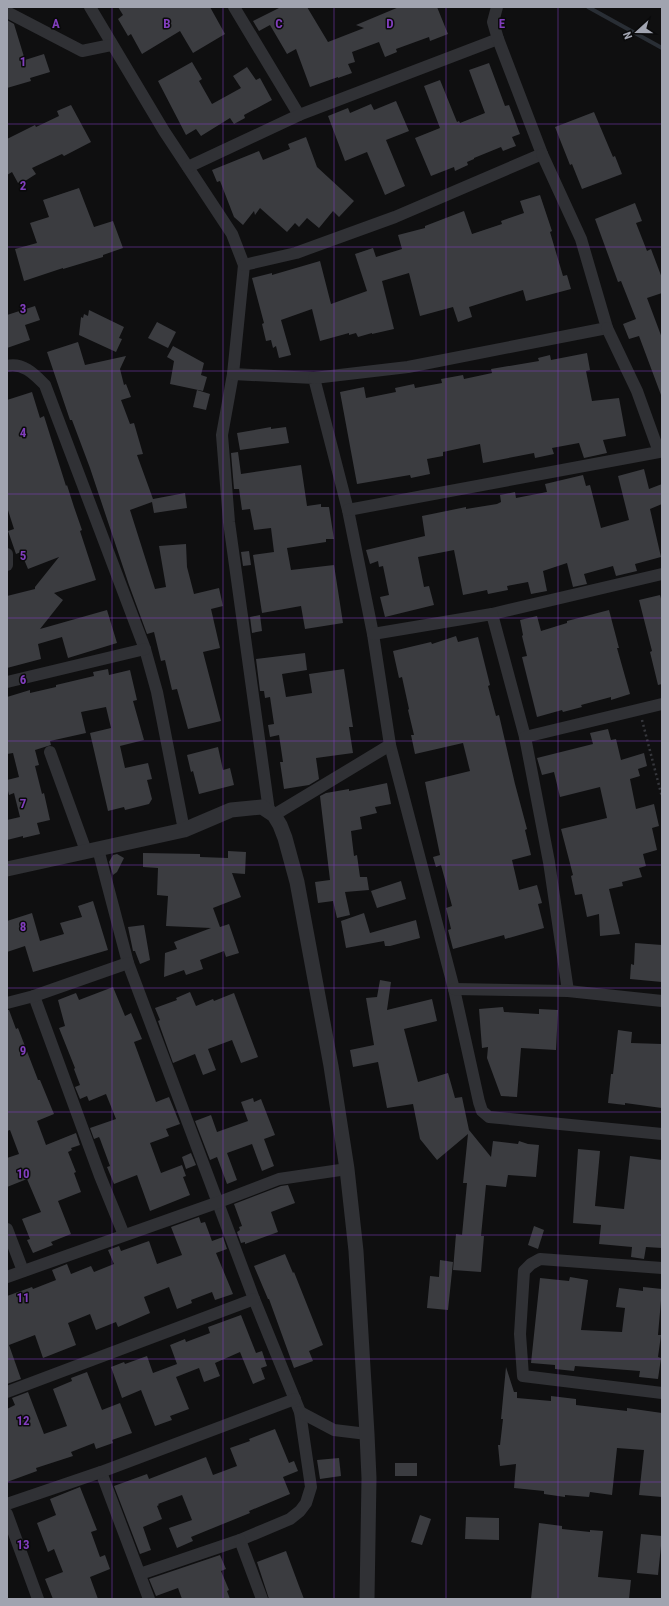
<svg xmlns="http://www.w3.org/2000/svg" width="669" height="1606" viewBox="0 0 669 1606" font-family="'Roboto Condensed',sans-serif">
<rect width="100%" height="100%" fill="#0f0f10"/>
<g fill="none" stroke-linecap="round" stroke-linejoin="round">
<polyline stroke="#292e35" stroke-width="4" points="588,7 662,48"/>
</g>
<g fill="#3b3c40">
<polygon points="118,7 210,7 225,34 193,53 180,31 142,54 131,34 128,36 118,19 123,15"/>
<polygon points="281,7 307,7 328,42 364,28 356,25 399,7 437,7 448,34 430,41 429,37 396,49 397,52 385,57 379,42 352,52 355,62 348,64 352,73 338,78 338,77 310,87 296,49 287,54 270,25 259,31 253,21"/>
<polygon points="7,20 14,24 25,60 44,54 50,72 30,78 31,81 7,88"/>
<polygon points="192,62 202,79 199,81 212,104 241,88 233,76 247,67 256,80 260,78 272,100 244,115 245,118 234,124 230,118 201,136 196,129 186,135 158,81"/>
<polygon points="489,63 505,106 509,105 520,134 512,137 516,146 503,151 501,147 474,158 474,159 467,162 468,165 455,171 454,167 431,176 415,138 440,128 424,86 440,80 457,122 459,121 460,123 485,113 469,70"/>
<polygon points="396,101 409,131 386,140 405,186 385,195 367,152 345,161 328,116 348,108 350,113 371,104 374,110"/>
<polygon points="71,105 91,142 64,156 62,154 32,168 36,174 22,183 21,181 18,183 12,172 7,175 7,139 35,125 36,127 59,116 57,111"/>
<polygon points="594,112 613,157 615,156 622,174 582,189 572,164 570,165 555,127"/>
<polygon points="306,137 317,167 354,201 339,217 333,211 319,228 307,218 299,227 295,223 287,232 260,208 255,215 254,211 243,225 234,217 220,181 217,182 212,170 259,151 263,160 290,149 288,144"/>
<polygon points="79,188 94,227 113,221 123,248 103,255 103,257 63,269 63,268 24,281 15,249 37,243 30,223 49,217 43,200"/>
<polygon points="540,195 552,231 550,232 563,276 567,275 571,289 526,301 523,290 469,307 472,317 458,322 453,307 420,316 409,273 382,281 394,329 372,334 372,333 358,337 356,333 349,335 349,333 320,341 312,309 281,320 291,355 279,358 276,346 273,348 271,340 266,341 262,324 264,323 252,278 272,273 272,275 320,261 331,304 367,291 355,254 373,248 376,257 402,249 398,235 425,228 425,226 464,211 472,234 502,224 501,221 524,213 520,201"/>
<polygon points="635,203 642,221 636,223 647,251 651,249 662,278 662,293 647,298 662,338 662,395 661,395 639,336 629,339 623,324 636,319 621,281 618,282 595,219"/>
<polygon points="35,306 40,320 25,325 30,340 7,348 7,315"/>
<polygon points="89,310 124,327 119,338 122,339 116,352 79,335 81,317 83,318 84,314 88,316"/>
<polygon points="157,322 176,332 168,348 148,338"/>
<polygon points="78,342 85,365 126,356 120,369 124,385 126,384 131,397 121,400 130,424 134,423 143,454 137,455 153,499 185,493 187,508 154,513 152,502 130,510 155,589 166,587 159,546 186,544 187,567 194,594 219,588 223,606 211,609 220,648 203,652 221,721 188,729 177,689 172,690 165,660 161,661 154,632 147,634 129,585 90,468 72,420 70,420 47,352"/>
<polygon points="173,346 204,363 201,375 207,377 203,391 170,384 174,361 167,357"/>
<polygon points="587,353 590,370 586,371 592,401 619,398 626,436 603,440 607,453 584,458 579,443 552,448 554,454 535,458 534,453 483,463 480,444 443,452 443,456 427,459 430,474 411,478 410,475 357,484 340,392 364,387 366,398 396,392 395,388 414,384 415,388 442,383 441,379 463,375 464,379 492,373 491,369 539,361 538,358 550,355 551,360"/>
<polygon points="197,390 210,394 206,410 193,407"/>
<polygon points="32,392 40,418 44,416 66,486 67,485 74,507 82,530 80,531 96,580 54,593 63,600 40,629 107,610 117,643 68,658 62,637 38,644 41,659 7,668 7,596 35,589 35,587 59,557 28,569 21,552 16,554 8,531 14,529 7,507 7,400"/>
<polygon points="271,427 271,429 286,427 289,443 240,450 237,433"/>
<polygon points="238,452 241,474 301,465 307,506 321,504 321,507 329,507 334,539 326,539 326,542 287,548 291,570 334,565 343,623 305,629 301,606 262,613 253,555 274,552 271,528 254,530 250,509 242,510 239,489 234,489 231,453"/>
<polygon points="644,469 649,489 662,484 662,504 650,509 661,557 635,564 637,571 616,576 613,566 584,574 587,584 573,587 567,563 543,571 547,591 531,594 528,582 507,586 508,590 488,594 487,590 463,595 454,550 418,557 424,587 429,586 434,605 385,617 380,597 389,595 383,566 379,567 378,561 370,564 366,550 425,536 422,516 466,507 466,509 497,504 501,502 500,495 515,492 516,498 547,492 545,484 583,475 586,486 590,485 601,528 629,520 618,476"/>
<polygon points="249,551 251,565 243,566 241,552"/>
<polygon points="660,595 662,602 662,684 658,685 650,652 652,651 639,600"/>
<polygon points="609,610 619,648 617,648 630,694 611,700 611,697 581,705 582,707 563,712 562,710 537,717 522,657 527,656 522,636 523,635 520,620 537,616 541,631 567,623 567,621"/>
<polygon points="260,615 262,631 252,633 250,617"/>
<polygon points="456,636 458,642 478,637 490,685 488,686 496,716 499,715 515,784 527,829 525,830 531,855 512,860 519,890 537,885 542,903 538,904 544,928 505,939 504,935 453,949 448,930 451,929 446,908 452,906 441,865 436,867 433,857 440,855 425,782 470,771 463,743 415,754 411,735 414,735 408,710 409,709 402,677 399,678 393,651 431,642 432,644"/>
<polygon points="305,653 307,670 282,674 286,697 312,693 309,674 344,669 353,727 349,727 353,753 316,758 319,779 309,785 284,789 280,762 283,762 279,735 270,737 268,725 274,724 270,697 265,698 264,691 260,691 256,659"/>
<polygon points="108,669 109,675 130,670 137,700 133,701 144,740 120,746 125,768 148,763 152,779 147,780 152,799 149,804 125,810 124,807 108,811 90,733 111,728 106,707 81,712 86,733 50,741 51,745 35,750 39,765 35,766 42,794 44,793 50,820 37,823 40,834 23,838 23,836 7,840 7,820 20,817 14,793 9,795 7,787 7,780 19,777 13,753 7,754 7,697 30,690 30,693 56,687 56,685 94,676 93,672"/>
<polygon points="608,729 611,740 616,739 621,760 644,753 647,766 638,769 640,776 630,779 636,809 654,804 659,826 652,828 657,850 643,854 646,866 639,868 642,877 622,882 623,886 609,889 620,934 600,936 599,914 587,917 582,894 575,895 571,876 573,875 561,829 607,818 600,787 560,797 554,772 542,775 537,758 593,744 590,733"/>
<polygon points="218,747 223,770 230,768 234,785 199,794 193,771 191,772 187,755"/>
<polygon points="387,783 391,804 375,807 377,813 360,817 362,829 351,831 354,856 357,855 360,877 367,877 369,890 345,892 350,915 337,918 333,901 318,903 315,882 330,880 320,796 326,793 349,789 349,791"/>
<polygon points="228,851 246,852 245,874 232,873 241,897 213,908 220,927 229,924 239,953 226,957 224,951 200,960 203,969 186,975 184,970 164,977 165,953 177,949 174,942 211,928 166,926 168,896 157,895 158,868 143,867 143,853 200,854 200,857 228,858"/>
<polygon points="117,854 124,858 117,872 113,875 109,862 113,855"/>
<polygon points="401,881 406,899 377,908 371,891"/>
<polygon points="93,901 108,950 33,972 25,946 7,952 7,921 32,913 40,941 64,934 60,923 82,917 78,906"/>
<polygon points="364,913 370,933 416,920 420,938 390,946 385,946 384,941 346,948 341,921"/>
<polygon points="144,925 150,960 140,964 135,951 133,951 128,927"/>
<polygon points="635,943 662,945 662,982 630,979 631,964 634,965"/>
<polygon points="380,980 391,982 387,1010 432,999 437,1021 404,1029 418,1082 448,1073 455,1098 462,1097 469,1130 491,1157 493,1141 518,1144 519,1141 528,1144 539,1145 536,1177 508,1175 506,1187 486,1185 481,1236 484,1236 481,1272 453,1270 456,1234 462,1235 467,1183 463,1183 468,1134 437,1160 420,1139 413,1104 387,1108 378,1062 353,1067 350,1050 374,1045 366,998 377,997"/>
<polygon points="113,987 125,1016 131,1013 142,1039 134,1042 156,1102 169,1097 180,1124 166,1129 169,1136 150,1143 161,1173 182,1165 186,1176 183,1177 190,1195 150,1211 137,1175 114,1184 107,1167 110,1166 100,1139 99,1137 94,1139 90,1128 116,1119 106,1094 89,1101 87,1096 80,1099 75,1087 80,1085 74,1069 75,1068 59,1028 65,1026 58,1000 76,993 79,1000"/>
<polygon points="190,992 196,1006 213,999 214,1001 234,993 258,1057 241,1063 232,1040 208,1049 216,1070 203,1075 195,1054 173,1063 158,1021 160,1020 155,1008 177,1000 176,998"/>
<polygon points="503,1007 504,1012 539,1014 539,1009 558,1010 556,1050 521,1048 517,1097 501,1096 487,1058 488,1047 482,1048 479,1009"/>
<polygon points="7,1010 9,1010 16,1029 18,1028 38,1080 40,1080 54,1114 37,1121 46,1145 76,1133 80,1145 71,1148 72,1150 68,1152 76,1172 74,1173 81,1192 58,1201 71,1234 51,1242 53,1245 33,1253 27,1240 30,1239 22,1219 41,1212 27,1179 7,1187 7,1158 19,1154 10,1130 7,1131"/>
<polygon points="618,1030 632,1032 631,1043 662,1044 662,1108 625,1103 625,1105 608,1103 611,1074 613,1074"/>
<polygon points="253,1098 254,1102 261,1099 275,1135 264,1139 274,1166 262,1171 252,1144 227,1153 237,1180 227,1184 217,1157 210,1160 195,1121 211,1115 217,1132 248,1121 241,1102"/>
<polygon points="578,1149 600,1151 595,1206 624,1209 630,1156 662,1160 662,1248 646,1247 644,1259 631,1257 632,1247 599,1244 601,1225 573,1223"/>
<polygon points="191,1153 196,1165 186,1169 182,1157"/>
<polygon points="288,1185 295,1203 271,1212 278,1232 245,1244 245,1242 241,1243 237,1232 240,1230 239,1227 242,1226 234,1204 281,1186"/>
<polygon points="199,1217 201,1223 205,1222 212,1241 223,1237 227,1249 216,1253 233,1294 215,1300 212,1292 191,1300 192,1303 177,1309 169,1287 144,1297 150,1313 118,1327 116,1322 96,1330 90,1314 68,1323 76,1345 43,1358 35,1335 9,1345 21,1379 7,1384 7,1296 32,1287 33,1289 56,1280 52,1270 67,1264 71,1274 91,1266 94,1272 114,1264 108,1250 119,1246 121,1251 149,1241 157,1264 182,1255 171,1227"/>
<polygon points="534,1226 544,1230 538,1249 528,1245"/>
<polygon points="285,1254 293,1273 294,1272 323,1345 309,1351 313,1361 294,1368 269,1299 268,1299 254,1266"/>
<polygon points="440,1260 453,1262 448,1310 427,1308 430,1276 439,1277"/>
<polygon points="570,1277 588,1280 581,1330 622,1332 625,1308 616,1307 619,1288 643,1291 643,1287 662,1289 658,1335 661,1335 658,1357 661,1358 658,1379 639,1377 640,1371 575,1366 574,1371 555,1369 555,1365 531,1363 540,1278 569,1281"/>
<polygon points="241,1315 256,1353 262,1351 267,1366 261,1368 265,1379 253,1384 240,1352 215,1363 220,1376 204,1382 199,1368 176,1377 189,1409 170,1416 172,1420 155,1426 141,1390 122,1398 111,1367 124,1362 125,1364 147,1356 153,1373 177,1364 170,1345 185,1339 186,1342 210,1333 208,1327"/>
<polygon points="506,1367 514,1392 517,1392 517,1398 551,1401 551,1396 576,1399 576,1405 627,1411 627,1408 662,1413 662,1497 639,1495 644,1450 617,1448 612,1495 590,1492 589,1497 565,1495 565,1497 544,1494 544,1491 514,1488 516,1464 500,1466 498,1445 500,1445 503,1419 501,1419"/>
<polygon points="87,1372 102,1410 120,1403 132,1433 112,1440 113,1443 96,1449 94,1443 71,1452 73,1456 36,1468 37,1471 7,1482 7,1409 15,1405 12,1398 28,1392 44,1434 67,1426 53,1389 72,1381 71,1378"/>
<polygon points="275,1429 289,1463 294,1461 298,1471 283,1477 290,1494 249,1511 250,1513 191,1537 193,1541 177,1548 169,1528 192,1520 182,1495 158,1504 159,1505 157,1506 162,1519 143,1527 151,1550 140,1554 114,1486 147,1474 149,1479 206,1457 213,1475 237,1466 230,1448 250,1441 249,1439"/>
<polygon points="339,1458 341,1476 320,1479 317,1460"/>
<rect x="395" y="1463" width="22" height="13"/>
<polygon points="80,1487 97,1530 91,1532 100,1557 105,1555 110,1569 90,1577 98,1599 53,1599 45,1579 63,1572 54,1549 48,1552 37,1523 56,1515 50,1499"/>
<polygon points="420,1515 431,1519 422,1545 411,1542"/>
<polygon points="466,1517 499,1518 499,1540 465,1539"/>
<polygon points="539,1523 562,1526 562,1529 590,1532 590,1530 603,1531 598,1577 631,1580 629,1599 531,1599"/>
<polygon points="641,1534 662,1536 658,1575 637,1573"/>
<polygon points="286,1551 299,1586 304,1599 269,1599 257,1562"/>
<polygon points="220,1555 226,1569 221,1571 229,1590 227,1591 230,1599 182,1599 178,1588 156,1596 149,1579"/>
</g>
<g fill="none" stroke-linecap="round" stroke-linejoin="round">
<polyline stroke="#36373c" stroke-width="2.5" stroke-dasharray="2 3" stroke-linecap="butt" points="642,720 662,797"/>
<g stroke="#303135" stroke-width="12">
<polyline points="90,7 164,131 232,234 244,265 233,374 222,435 229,522 269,811"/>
<polyline points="234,7 299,115"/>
<polyline points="7,12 82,51 111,45"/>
<polyline points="188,167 299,115 498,39"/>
<polyline points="244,265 296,253 395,217 542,154 498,39 493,22 497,7"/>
<path d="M7 366C23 362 35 375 45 385L145 649 157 692 184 830"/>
<polyline points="233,374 314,378 348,510 373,634 390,745 454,989 479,1102 482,1111 489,1117 662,1134"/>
<polyline points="314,378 408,367 607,328 581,239 542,154"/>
<polyline points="348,510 659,452 637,391 607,328"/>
<polyline points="7,554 7,565"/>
<polyline points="492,614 662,574"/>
<polyline points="373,634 492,614 525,737 549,862 568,991"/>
<polyline points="7,682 145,649"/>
<polyline points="525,737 662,704"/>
<polyline points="50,752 86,851"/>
<polyline points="274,815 390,745"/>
<polyline points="98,849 128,963 254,1299 300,1412 311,1487 306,1503 300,1511 290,1519 240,1540 140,1574"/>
<polyline points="454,989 568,991 662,1001"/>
<polyline points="34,996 100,1176 124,1235"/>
<polyline points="7,1003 34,996 128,963"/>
<polyline points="7,1229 23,1271"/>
<polyline points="662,1268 540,1259 531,1264 524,1271 520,1334 523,1376 662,1393"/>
<polyline points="7,1277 219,1202 279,1179 347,1169"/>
<polyline points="7,1392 254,1299"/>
<polyline points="300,1412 334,1430 367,1434"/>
<polyline points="101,1472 149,1599"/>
<polyline points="7,1504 101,1472 295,1399"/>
<polyline points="7,1514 38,1599"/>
<polyline points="240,1540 262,1599"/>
</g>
<polyline stroke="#303135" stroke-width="15" points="7,869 184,830 231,810 262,807 274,815 280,825 285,838 297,882 331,1066 347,1169 356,1251 367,1434 369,1478 367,1599"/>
</g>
<path fill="none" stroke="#813ebd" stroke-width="1" stroke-opacity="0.55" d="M112 7V1599M223 7V1599M334 7V1599M446 7V1599M558 7V1599M7 124H662M7 247H662M7 371H662M7 494H662M7 618H662M7 741H662M7 865H662M7 988H662M7 1112H662M7 1235H662M7 1359H662M7 1482H662"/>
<g font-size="13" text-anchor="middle" font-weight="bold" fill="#813ebd" stroke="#0a0a0b" stroke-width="3" stroke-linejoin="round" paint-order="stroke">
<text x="56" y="28">A</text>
<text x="167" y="28">B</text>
<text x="279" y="28">C</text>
<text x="390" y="28">D</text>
<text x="502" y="28">E</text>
<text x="23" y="66">1</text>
<text x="23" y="190">2</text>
<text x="23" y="313">3</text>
<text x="23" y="437">4</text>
<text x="23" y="560">5</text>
<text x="23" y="684">6</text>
<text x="23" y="808">7</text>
<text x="23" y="931">8</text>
<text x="23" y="1055">9</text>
<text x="23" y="1178">10</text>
<text x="23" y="1302">11</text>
<text x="23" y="1425">12</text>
<text x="23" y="1549">13</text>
</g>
<rect width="669" height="1606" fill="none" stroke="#a1a4b0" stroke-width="16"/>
<g transform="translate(637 32) rotate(249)" stroke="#0a0a0b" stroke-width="3" paint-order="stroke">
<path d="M0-3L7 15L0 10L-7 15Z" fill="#a1a4b0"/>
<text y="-6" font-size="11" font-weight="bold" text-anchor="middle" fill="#a1a4b0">N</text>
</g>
</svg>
